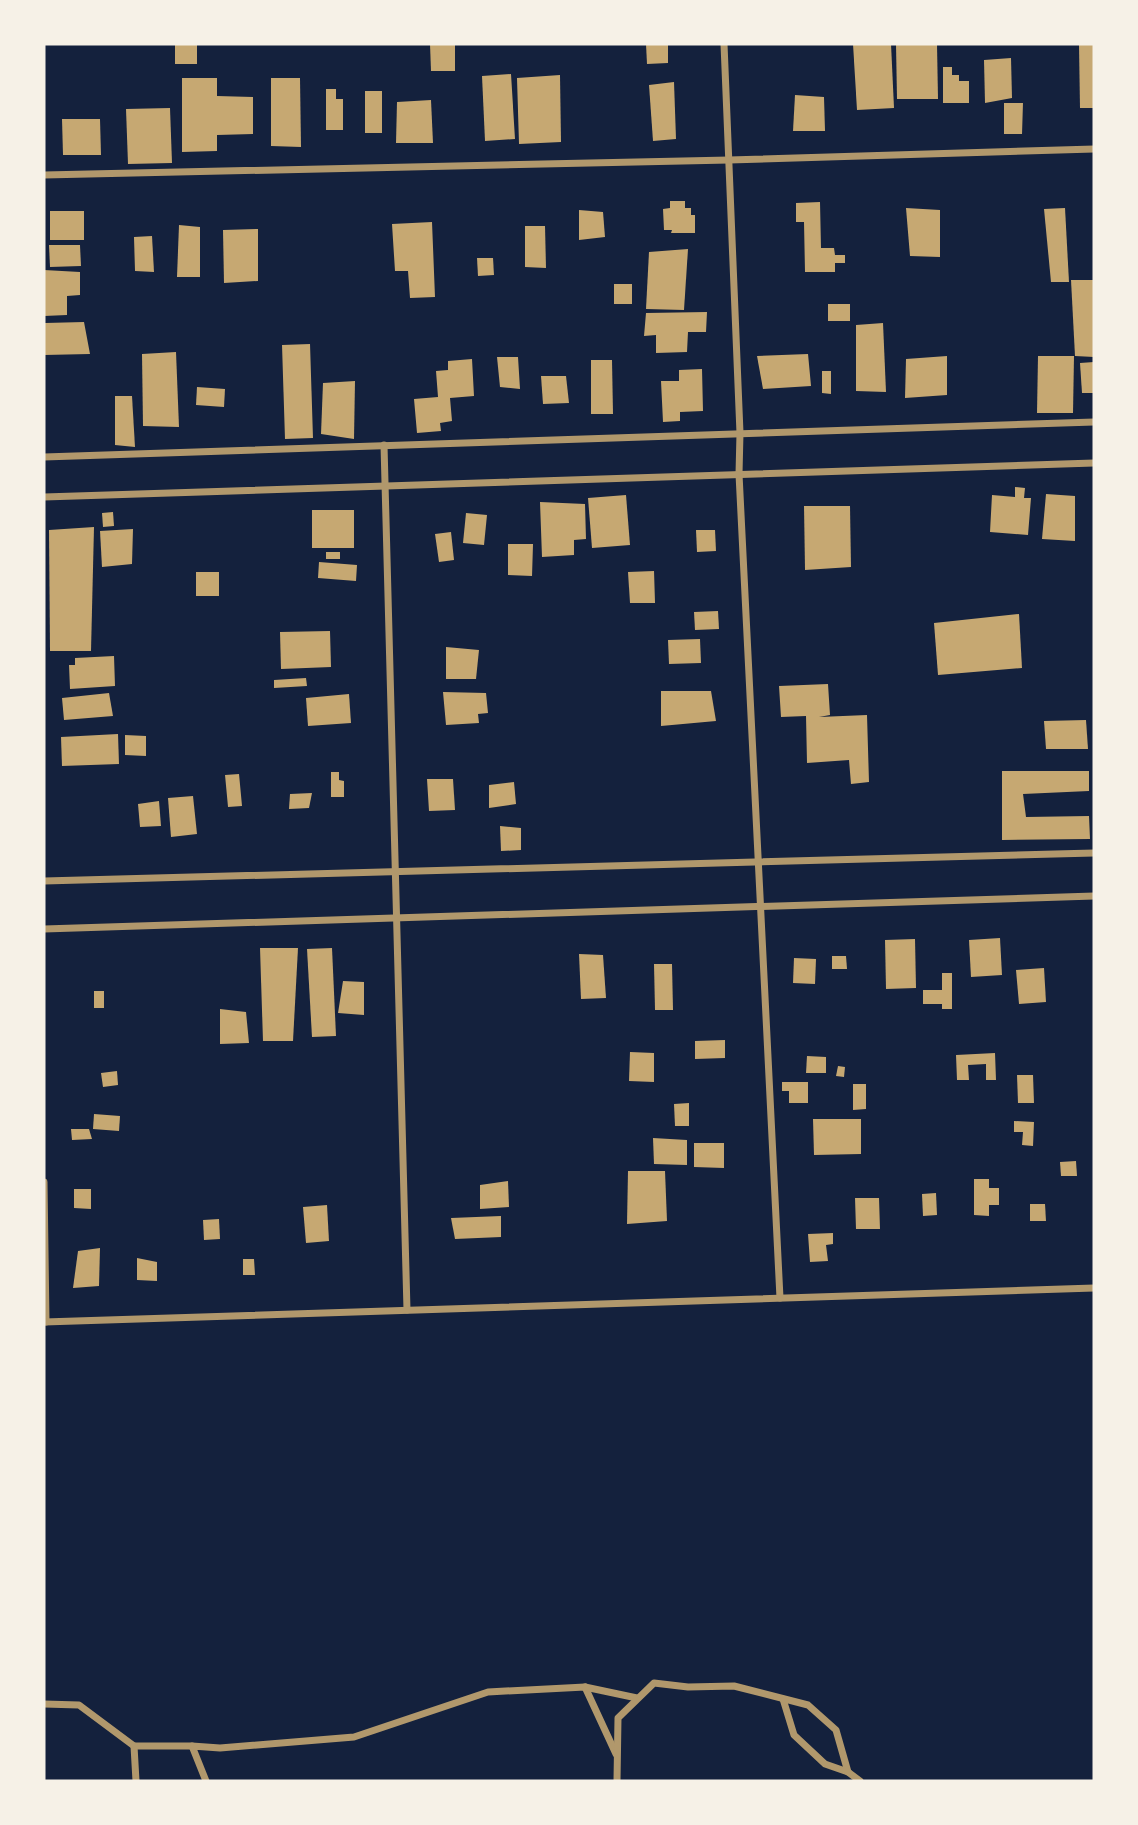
<svg xmlns="http://www.w3.org/2000/svg" width="1138" height="1825" viewBox="0 0 1138 1825" font-family="Karla,sans-serif">
<rect width="100%" height="100%" fill="#14213d"/>
<g fill="#c6a872">
<rect x="175" y="44" width="22" height="20"/>
<polygon points="430,44 455,44 455,71 431,71"/>
<polygon points="646,44 668,44 668,63 647,64"/>
<polygon points="853,44 891,44 894,108 857,110"/>
<polygon points="896,44 937,44 938,99 897,99"/>
<polygon points="1079,45 1094,45 1094,108 1080,108"/>
<polygon points="1011,58 1012,98 985,103 984,60"/>
<polygon points="943,67 952,67 952,75 959,75 959,81 969,81 969,103 943,103"/>
<polygon points="511,74 515,139 485,141 482,76"/>
<polygon points="560,75 561,142 519,144 517,78"/>
<polygon points="182,78 217,78 217,96 253,97 253,134 217,135 217,151 182,152"/>
<polygon points="271,78 300,78 301,147 271,146"/>
<polygon points="674,82 676,139 653,141 649,85"/>
<polygon points="326,89 336,89 336,99 343,99 343,130 326,130"/>
<rect x="365" y="91" width="17" height="42"/>
<polygon points="795,95 824,97 825,131 793,131"/>
<polygon points="431,100 433,143 396,143 397,102"/>
<polygon points="1004,103 1023,103 1022,134 1004,134"/>
<polygon points="170,108 172,163 128,164 126,109"/>
<polygon points="62,119 100,119 101,155 63,155"/>
<polygon points="670,201 685,201 685,208 691,208 691,215 695,215 695,233 671,233 672,230 664,230 663,209 670,208"/>
<polygon points="820,202 821,248 834,248 835,255 845,255 845,263 835,263 835,272 805,272 804,222 796,222 796,203"/>
<polygon points="906,208 940,210 940,257 910,256"/>
<polygon points="1065,208 1069,282 1051,282 1044,209"/>
<polygon points="579,210 603,212 605,237 579,240"/>
<rect x="50" y="211" width="34" height="29"/>
<polygon points="432,222 435,297 410,298 408,271 395,271 392,224"/>
<polygon points="179,225 200,227 200,277 177,277"/>
<polygon points="525,226 545,226 546,268 525,267"/>
<polygon points="258,229 258,281 224,283 223,230"/>
<polygon points="152,236 154,272 135,271 134,237"/>
<polygon points="49,245 80,245 81,266 50,267"/>
<polygon points="688,249 684,310 646,309 649,252"/>
<polygon points="477,258 493,258 494,275 478,276"/>
<polygon points="44,270 80,272 80,295 67,296 67,315 44,316"/>
<polygon points="1071,280 1094,280 1094,357 1075,356"/>
<rect x="614" y="284" width="18" height="20"/>
<rect x="828" y="304" width="22" height="17"/>
<polygon points="707,312 706,332 688,332 687,352 656,353 656,335 644,336 646,313"/>
<polygon points="84,322 90,354 44,355 45,323"/>
<polygon points="883,323 886,392 856,391 856,325"/>
<polygon points="310,344 313,438 285,439 282,345"/>
<polygon points="176,352 179,427 143,426 142,354"/>
<polygon points="808,354 811,386 763,389 757,356"/>
<polygon points="947,356 947,395 905,398 906,359"/>
<polygon points="1038,356 1074,356 1073,413 1037,413"/>
<polygon points="497,357 518,357 520,389 500,387"/>
<polygon points="472,359 474,396 450,398 452,421 440,423 441,431 417,433 414,399 438,397 436,371 448,370 448,361"/>
<polygon points="591,360 612,360 613,414 591,414"/>
<polygon points="1094,362 1094,393 1082,393 1080,363"/>
<polygon points="702,369 703,411 680,412 680,421 663,422 661,381 679,381 679,370"/>
<polygon points="822,371 831,371 831,394 822,393"/>
<polygon points="541,376 566,376 569,403 543,404"/>
<polygon points="355,381 354,439 321,434 323,383"/>
<polygon points="197,387 225,389 224,407 196,405"/>
<polygon points="115,396 132,396 135,447 115,445"/>
<polygon points="1015,487 1025,488 1024,498 1031,498 1028,535 990,532 992,495 1015,497"/>
<polygon points="1046,494 1075,496 1075,541 1042,539"/>
<polygon points="626,495 630,545 592,548 588,498"/>
<polygon points="540,502 585,504 586,539 574,540 574,555 542,557"/>
<polygon points="804,506 850,506 851,567 805,570"/>
<rect x="312" y="510" width="42" height="38"/>
<polygon points="113,512 114,526 103,527 102,513"/>
<polygon points="466,513 487,515 484,545 463,543"/>
<polygon points="94,527 91,651 50,651 49,530"/>
<polygon points="133,529 132,564 102,567 100,531"/>
<polygon points="696,530 715,530 716,551 697,552"/>
<polygon points="451,532 454,560 439,562 435,534"/>
<polygon points="508,544 533,544 532,576 508,575"/>
<rect x="326" y="552" width="14" height="7"/>
<polygon points="319,562 357,565 356,581 318,578"/>
<polygon points="654,571 655,603 630,603 628,572"/>
<rect x="196" y="572" width="23" height="24"/>
<polygon points="718,611 719,629 695,630 694,612"/>
<polygon points="1019,614 1022,668 938,675 934,623"/>
<polygon points="330,631 331,667 281,669 280,632"/>
<polygon points="700,639 701,663 669,664 668,640"/>
<polygon points="446,647 479,650 476,679 446,679"/>
<polygon points="114,656 115,686 70,689 69,665 75,665 75,658"/>
<polygon points="306,678 307,686 274,688 274,680"/>
<polygon points="828,684 830,715 819,717 867,715 869,782 851,784 849,760 807,763 806,716 781,717 779,686"/>
<polygon points="661,691 711,691 716,721 661,726"/>
<polygon points="443,692 486,693 488,713 478,714 479,723 446,725"/>
<polygon points="109,693 113,716 64,720 62,698"/>
<polygon points="349,694 351,723 308,726 306,698"/>
<polygon points="1086,720 1088,749 1046,749 1044,721"/>
<polygon points="118,734 119,764 62,766 61,737"/>
<polygon points="125,735 146,736 146,756 125,755"/>
<polygon points="1002,771 1089,771 1089,791 1023,794 1026,817 1089,816 1090,839 1002,840"/>
<polygon points="331,772 339,772 339,780 344,781 344,797 331,797"/>
<polygon points="239,774 242,806 228,807 225,775"/>
<polygon points="427,779 453,779 455,810 429,811"/>
<polygon points="514,782 516,804 489,808 489,785"/>
<polygon points="312,793 309,808 289,809 290,794"/>
<polygon points="193,796 197,834 171,837 168,798"/>
<polygon points="159,801 161,826 140,827 138,804"/>
<polygon points="500,826 521,828 521,850 501,851"/>
<polygon points="1000,938 1002,975 971,977 969,940"/>
<polygon points="915,939 916,988 886,989 885,940"/>
<polygon points="260,948 298,948 293,1041 263,1041"/>
<polygon points="332,948 336,1036 312,1037 307,949"/>
<polygon points="579,954 603,955 606,998 581,999"/>
<polygon points="832,956 846,956 847,969 832,969"/>
<polygon points="794,958 816,959 815,984 793,983"/>
<polygon points="654,964 672,964 673,1010 655,1010"/>
<polygon points="1044,968 1046,1002 1019,1004 1016,970"/>
<polygon points="942,973 952,973 952,1009 942,1009 942,1004 923,1004 923,990 942,990"/>
<polygon points="343,981 364,982 364,1015 338,1013"/>
<rect x="94" y="991" width="10" height="17"/>
<polygon points="220,1009 246,1012 249,1043 220,1044"/>
<polygon points="725,1040 725,1058 695,1059 695,1041"/>
<polygon points="630,1052 654,1053 654,1082 629,1081"/>
<polygon points="995,1053 996,1080 986,1080 986,1064 968,1065 969,1080 957,1080 956,1055"/>
<polygon points="807,1056 826,1057 826,1073 806,1073"/>
<polygon points="838,1066 845,1067 844,1077 836,1076"/>
<polygon points="117,1071 118,1085 103,1087 101,1073"/>
<polygon points="1017,1075 1033,1075 1034,1103 1018,1103"/>
<polygon points="782,1082 808,1082 808,1103 789,1103 789,1091 782,1091"/>
<polygon points="853,1084 866,1084 866,1109 853,1110"/>
<polygon points="689,1103 689,1126 675,1126 674,1104"/>
<polygon points="94,1114 120,1116 119,1131 93,1129"/>
<polygon points="813,1119 861,1119 861,1154 814,1155"/>
<polygon points="1014,1121 1034,1122 1033,1146 1022,1145 1023,1132 1014,1132"/>
<polygon points="71,1129 89,1129 92,1139 72,1140"/>
<polygon points="653,1138 687,1140 687,1165 654,1164"/>
<polygon points="694,1143 724,1143 724,1168 694,1167"/>
<polygon points="1076,1161 1077,1176 1061,1176 1060,1162"/>
<polygon points="628,1171 665,1171 667,1221 627,1224"/>
<polygon points="974,1179 989,1179 989,1188 999,1188 999,1205 989,1205 989,1216 974,1215"/>
<polygon points="508,1181 509,1207 480,1209 480,1185"/>
<polygon points="74,1189 91,1189 91,1209 74,1208"/>
<polygon points="936,1193 937,1215 923,1216 922,1194"/>
<polygon points="855,1198 879,1198 880,1229 856,1229"/>
<polygon points="1030,1204 1045,1204 1046,1221 1030,1221"/>
<polygon points="327,1205 329,1241 306,1243 303,1207"/>
<polygon points="501,1216 501,1237 455,1239 451,1218"/>
<polygon points="219,1219 220,1239 204,1240 203,1220"/>
<polygon points="833,1233 833,1244 826,1245 828,1261 810,1262 808,1234"/>
<polygon points="100,1248 99,1286 73,1288 78,1251"/>
<polygon points="137,1258 157,1262 157,1281 137,1280"/>
<polygon points="243,1259 254,1259 255,1275 243,1275"/>
</g>
<g fill="none" stroke-linecap="round" stroke-linejoin="round">
<g stroke="#b1986c" stroke-width="7">
<polyline points="724,44 740,433 739,474 780,1298"/>
<polyline points="44,175 729,160 1094,149"/>
<polyline points="384,445 407,1310"/>
<polyline points="44,457 1094,422"/>
<polyline points="44,497 1094,463"/>
<polyline points="44,881 1094,853"/>
<polyline points="44,929 1094,896"/>
<polyline points="44,1182 46,1322"/>
<polyline points="44,1322 1094,1288"/>
<polyline points="585,1687 616,1754"/>
<polyline points="783,1699 794,1735 825,1764 848,1772"/>
<polyline points="44,1704 79,1705 134,1746 192,1746"/>
<polyline points="134,1746 136,1781"/>
<polyline points="206,1781 192,1746 220,1748 354,1737 488,1692 585,1687 637,1698"/>
<polyline points="617,1781 618,1718 654,1683 688,1687 734,1686 808,1705 836,1730 848,1772 860,1781"/>
</g>
</g>
<rect width="1138" height="1825" fill="none" stroke="#f6f1e7" stroke-width="91"/>
</svg>
